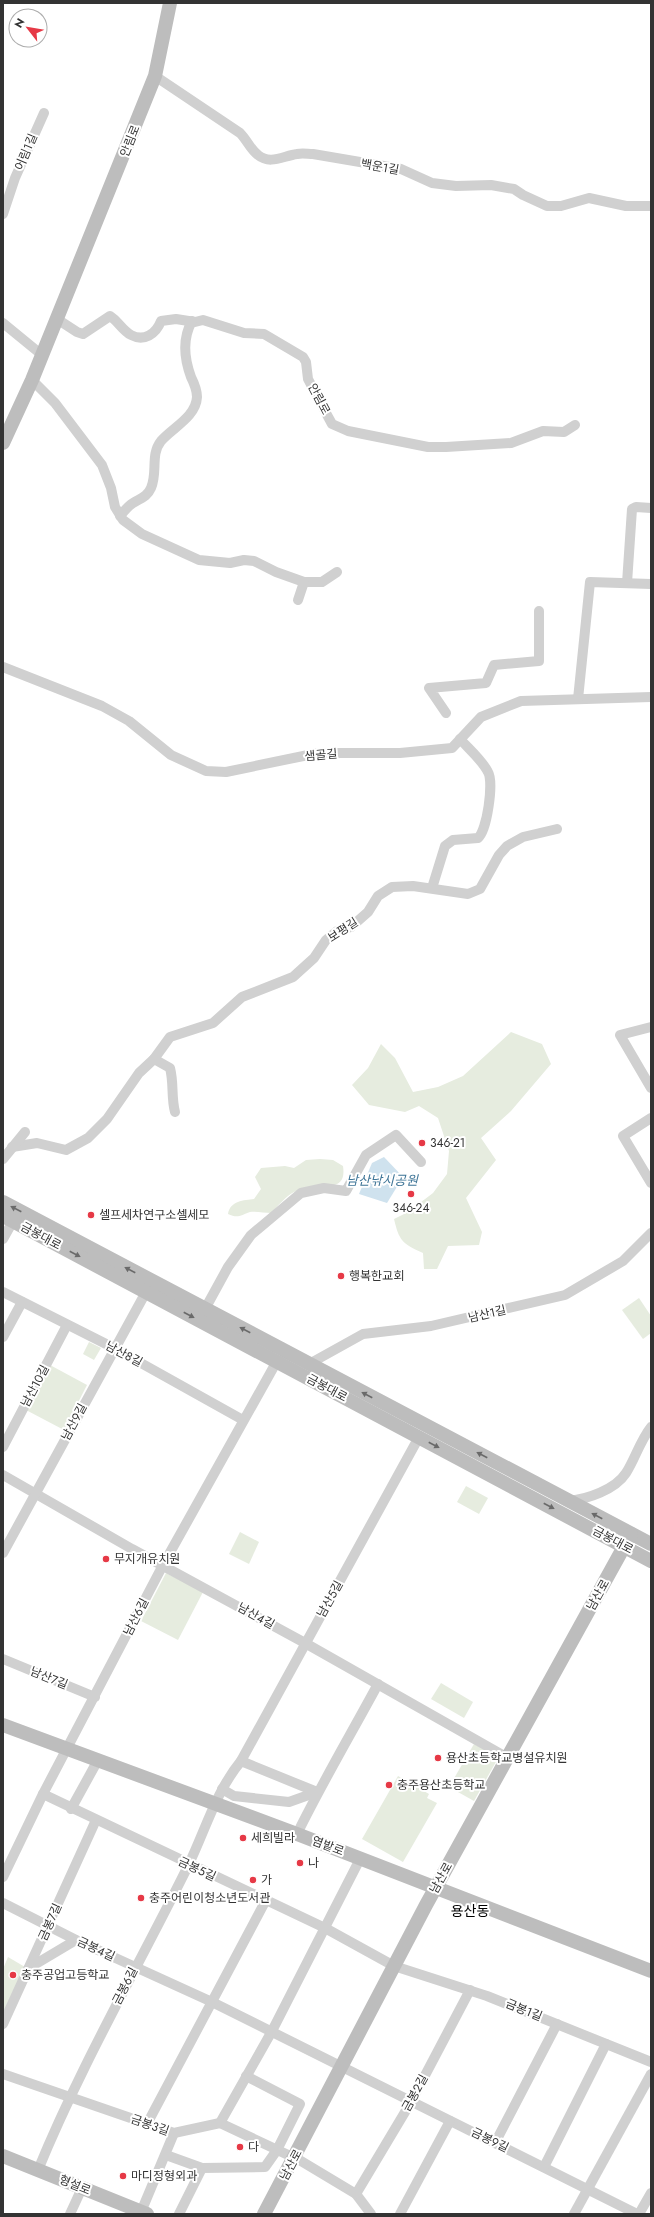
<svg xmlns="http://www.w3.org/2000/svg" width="654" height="2217" viewBox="0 0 654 2217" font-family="Jost,'Noto Sans KR',sans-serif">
<rect width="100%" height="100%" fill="#fff"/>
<g fill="#e6ecdf">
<path d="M511 1032 542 1044 551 1064 511 1111 481 1138 496 1160 466 1198 482 1232 479 1245 448 1246 437 1269H424L423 1253C402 1244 399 1240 394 1219L408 1212 433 1193 447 1174 449 1151 438 1118 419 1106 405 1112 369 1105 352 1085 368 1068 381 1044 395 1058 413 1092 438 1087 463 1076Z"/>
<path d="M320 1159 333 1160 343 1166C347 1192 325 1184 309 1187 304 1187 299 1190 294 1192 286 1196 278 1206 271 1213 265 1213 256 1211 250 1212 241 1215 238 1219 228 1214 230 1201 244 1200 254 1199L261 1189 255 1177 261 1168 285 1166 294 1168 306 1160Z"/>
<polygon points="639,1298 651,1316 651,1333 643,1339 622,1310"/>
<polygon points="89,1342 101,1348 94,1360 83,1354"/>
<polygon points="50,1365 87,1385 64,1430 26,1410"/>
<polygon points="466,1486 488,1498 479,1514 457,1502"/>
<polygon points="240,1532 259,1542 249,1564 229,1554"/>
<polygon points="166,1573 203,1592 178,1640 141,1621"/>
<polygon points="441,1683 473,1702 464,1718 431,1699"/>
<polygon points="474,1744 496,1756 497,1760 474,1801 449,1787"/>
<polygon points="398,1776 429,1794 427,1798 437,1803 403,1862 362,1839"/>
<polygon points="8,1957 25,1967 5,2010 3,2009 3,1969"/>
</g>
<polygon fill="#cfe2ee" points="384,1157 403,1177 387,1203 359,1194 372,1163"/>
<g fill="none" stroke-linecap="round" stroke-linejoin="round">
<g stroke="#d0d0d0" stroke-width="10">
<path d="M155 76 240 133C247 140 250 149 258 155 270 165 283 156 297 154 302 153 308 154 313 154L401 169 432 183 456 186 491 185 514 189 523 195 547 206H561L589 198 626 206H651"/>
<polyline points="3,214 15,178 44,113"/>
<path d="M57 319 77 332 83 334 110 316C118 321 122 330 131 335 144 342 156 334 161 321L176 319 195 322 203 320 244 333 264 334 303 357 306 362 308 379 326 413 332 424 348 431 428 447H446L511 443 543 431 564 432 575 425"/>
<polyline points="3,323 42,355"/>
<polyline points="32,380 55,403 102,465 111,488 115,507 123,520 142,534 199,560 230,563 244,560 254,561 276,572 304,582 322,582 337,572"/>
<path d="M120 516C124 511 128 506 133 503 141 498 147 497 151 488 158 472 150 455 161 441 172 428 196 417 197 397 197 390 194 383 191 377 184 358 182 339 192 321"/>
<polyline points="627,583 632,509 636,507 651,508"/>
<polyline points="298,600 304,582"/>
<polyline points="3,667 102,706 129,721 171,755 206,771 226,772 318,753 400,753 452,748 481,717 521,701 651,697"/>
<polyline points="578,699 590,582 651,584"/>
<polyline points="446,713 429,688 486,683 494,665 539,661 539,611"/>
<path d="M432 888 445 846 453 840 478 838C487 831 494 782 488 772 482 760 469 749 460 739"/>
<polyline points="651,1027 620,1035 651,1088"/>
<path d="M154 1059 170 1068C174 1083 171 1097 175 1112"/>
<polyline points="651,1118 623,1136 651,1183"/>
<polyline points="12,1147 37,1143 66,1150 88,1138 107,1119 139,1073 154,1059 170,1037 213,1023 242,997 293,977 314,958 326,940 337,931 351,927 368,912 378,896 392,887 413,886 468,894 480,889 499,855 507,846 523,837 557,829"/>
<polyline points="3,1159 25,1132"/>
<polyline points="3,1239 13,1221"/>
<polyline points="3,1292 114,1348 243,1420"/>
<polyline points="205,1309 228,1267 251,1235 263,1225 301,1193 324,1188 346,1191 366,1155 396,1135 421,1162"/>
<polyline points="3,1337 22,1302"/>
<polyline points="309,1364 363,1334 431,1326 565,1295 623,1261 651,1233"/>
<polyline points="3,1447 67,1325"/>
<polyline points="3,1475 132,1549 305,1643 508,1758"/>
<path d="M569 1501C587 1499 615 1490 626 1473 635 1459 640 1441 651 1427"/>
<polyline points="3,1553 146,1292"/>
<polyline points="3,1659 95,1697"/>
<polyline points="241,1761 317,1792"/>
<polyline points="222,1789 234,1796 289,1802 317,1792"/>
<polyline points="43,1794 325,1928 394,1966 487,1996 651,2062"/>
<polyline points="71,1809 98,1760"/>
<path d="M297 1834C322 1783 351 1734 378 1684"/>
<polyline points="3,1877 43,1794 163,1565 277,1361"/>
<polyline points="3,1903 76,1940 212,2002 637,2214"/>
<polyline points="29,1968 76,1940"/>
<polyline points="3,2024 96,1820"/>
<polyline points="3,2074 174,2133 220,2123 301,2161 356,2194 371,2214"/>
<polyline points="220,2123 272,2031 360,1859"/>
<polyline points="147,2124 266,1900"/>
<polyline points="495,2143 557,2024"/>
<polyline points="166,2155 202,2168 179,2214"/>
<polyline points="544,2167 606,2044"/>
<polyline points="202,2168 265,2167 277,2150 300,2104 246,2076"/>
<path d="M38 2170C81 2065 138 1967 188 1866 206 1829 215 1793 241 1761L419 1437"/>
<polyline points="356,2194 411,2102 470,1990"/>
<polyline points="141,2212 174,2133"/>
<polyline points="70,2214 82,2188"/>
<polyline points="400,2214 450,2121"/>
<polyline points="574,2214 651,2074"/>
<polyline points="639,2214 651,2193"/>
</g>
<g stroke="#bdbdbd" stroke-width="14">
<polyline points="3,443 32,380 155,76 170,3"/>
<polyline points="3,1202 651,1544"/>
<polyline points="3,1216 651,1561"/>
<polyline points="3,1725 297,1834 651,1971"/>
<polyline points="3,2156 147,2214"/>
<polyline points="264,2214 426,1905 631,1534"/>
</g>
</g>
<defs><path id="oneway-solid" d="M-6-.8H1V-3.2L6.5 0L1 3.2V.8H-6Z"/></defs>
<g fill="#6a6a6a">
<use href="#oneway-solid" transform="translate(16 1209) rotate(-153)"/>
<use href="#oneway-solid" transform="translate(75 1254) rotate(28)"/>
<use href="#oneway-solid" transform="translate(130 1270) rotate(-152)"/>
<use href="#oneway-solid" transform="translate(189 1315) rotate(28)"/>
<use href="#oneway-solid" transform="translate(245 1330) rotate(-152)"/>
<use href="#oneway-solid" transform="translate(367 1395) rotate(-152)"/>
<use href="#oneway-solid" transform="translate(434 1445) rotate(28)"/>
<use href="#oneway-solid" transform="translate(482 1455) rotate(-152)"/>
<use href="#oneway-solid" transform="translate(549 1506) rotate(28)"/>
<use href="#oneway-solid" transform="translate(597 1516) rotate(-152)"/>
</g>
<g fill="#e63946" stroke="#fff" stroke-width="1.5">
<circle cx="422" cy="1143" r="4"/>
<circle cx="411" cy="1194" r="4"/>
<circle cx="91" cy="1215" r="4"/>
<circle cx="341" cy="1276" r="4"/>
<circle cx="106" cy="1559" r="4"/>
<circle cx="438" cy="1758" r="4"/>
<circle cx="389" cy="1785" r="4"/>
<circle cx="243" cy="1838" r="4"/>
<circle cx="300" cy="1863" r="4"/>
<circle cx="253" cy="1880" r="4"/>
<circle cx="141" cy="1898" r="4"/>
<circle cx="13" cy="1975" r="4"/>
<circle cx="240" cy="2147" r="4"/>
<circle cx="123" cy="2176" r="4"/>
</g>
<g text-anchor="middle" stroke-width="4" stroke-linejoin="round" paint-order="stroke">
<g font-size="12" fill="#333" stroke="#fff">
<text transform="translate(130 141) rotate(-68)" y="4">안림로</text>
<text transform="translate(26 152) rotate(-67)" y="4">어림1길</text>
<text transform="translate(380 167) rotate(10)" y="4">백운1길</text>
<text transform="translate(319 399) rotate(62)" y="4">안림로</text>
<text transform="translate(321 755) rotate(-5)" y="4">샘골길</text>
<text transform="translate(343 930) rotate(-33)" y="4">보평길</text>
<text transform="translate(41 1236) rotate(28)" y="4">금봉대로</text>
<text transform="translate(487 1314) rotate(-13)" y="4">남산1길</text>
<text transform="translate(124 1354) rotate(28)" y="4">남산8길</text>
<text transform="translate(35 1386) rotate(-62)" y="4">남산10길</text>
<text transform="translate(327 1388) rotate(28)" y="4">금봉대로</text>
<text transform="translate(74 1422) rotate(-62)" y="4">남산9길</text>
<text transform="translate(613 1540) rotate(28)" y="4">금봉대로</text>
<text transform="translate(598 1595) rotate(-61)" y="4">남산로</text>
<text transform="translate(330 1599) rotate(-61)" y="4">남산5길</text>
<text transform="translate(256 1616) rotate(29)" y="4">남산4길</text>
<text transform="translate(136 1617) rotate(-63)" y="4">남산6길</text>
<text transform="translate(49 1678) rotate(22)" y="4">남산7길</text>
<text transform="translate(328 1846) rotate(21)" y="4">염밭로</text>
<text transform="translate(197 1869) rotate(25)" y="4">금봉5길</text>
<text transform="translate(441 1878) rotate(-61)" y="4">남산로</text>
<text transform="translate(50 1922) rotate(-66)" y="4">금봉7길</text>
<text transform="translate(96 1949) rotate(25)" y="4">금봉4길</text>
<text transform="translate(125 1986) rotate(-63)" y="4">금봉6길</text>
<text transform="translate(524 2010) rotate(22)" y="4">금봉1길</text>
<text transform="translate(415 2093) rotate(-61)" y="4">금봉2길</text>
<text transform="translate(150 2125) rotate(19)" y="4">금봉3길</text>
<text transform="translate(490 2140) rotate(26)" y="4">금봉9길</text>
<text transform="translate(291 2165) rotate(-62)" y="4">남산로</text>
<text transform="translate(75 2185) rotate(22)" y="4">형설로</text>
</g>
<g font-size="12" fill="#333" stroke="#fff" text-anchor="start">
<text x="430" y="1147">346-21</text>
<text x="411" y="1212" text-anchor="middle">346-24</text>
<text x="99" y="1219">셀프세차연구소셀세모</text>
<text x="349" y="1280">행복한교회</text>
<text x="114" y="1563">무지개유치원</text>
<text x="446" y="1762">용산초등학교병설유치원</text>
<text x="397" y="1789">충주용산초등학교</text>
<text x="251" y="1842">세희빌라</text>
<text x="308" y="1867">나</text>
<text x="261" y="1884">가</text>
<text x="149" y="1902">충주어린이청소년도서관</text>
<text x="21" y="1979">충주공업고등학교</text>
<text x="248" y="2151">다</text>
<text x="131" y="2180">마디정형외과</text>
</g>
<g font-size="13" font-style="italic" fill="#3f7597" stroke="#fff">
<text x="382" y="1185">남산낚시공원</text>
</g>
<g font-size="14" fill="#000" stroke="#fff">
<text x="470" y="1916">용산동</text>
</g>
</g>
<rect width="654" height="2217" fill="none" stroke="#333333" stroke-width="8"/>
<g transform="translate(28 28) rotate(301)"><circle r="19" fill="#ffffff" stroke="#adadad"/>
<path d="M0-3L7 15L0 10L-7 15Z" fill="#e63946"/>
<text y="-6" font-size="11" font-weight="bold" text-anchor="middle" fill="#333333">N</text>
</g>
</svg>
